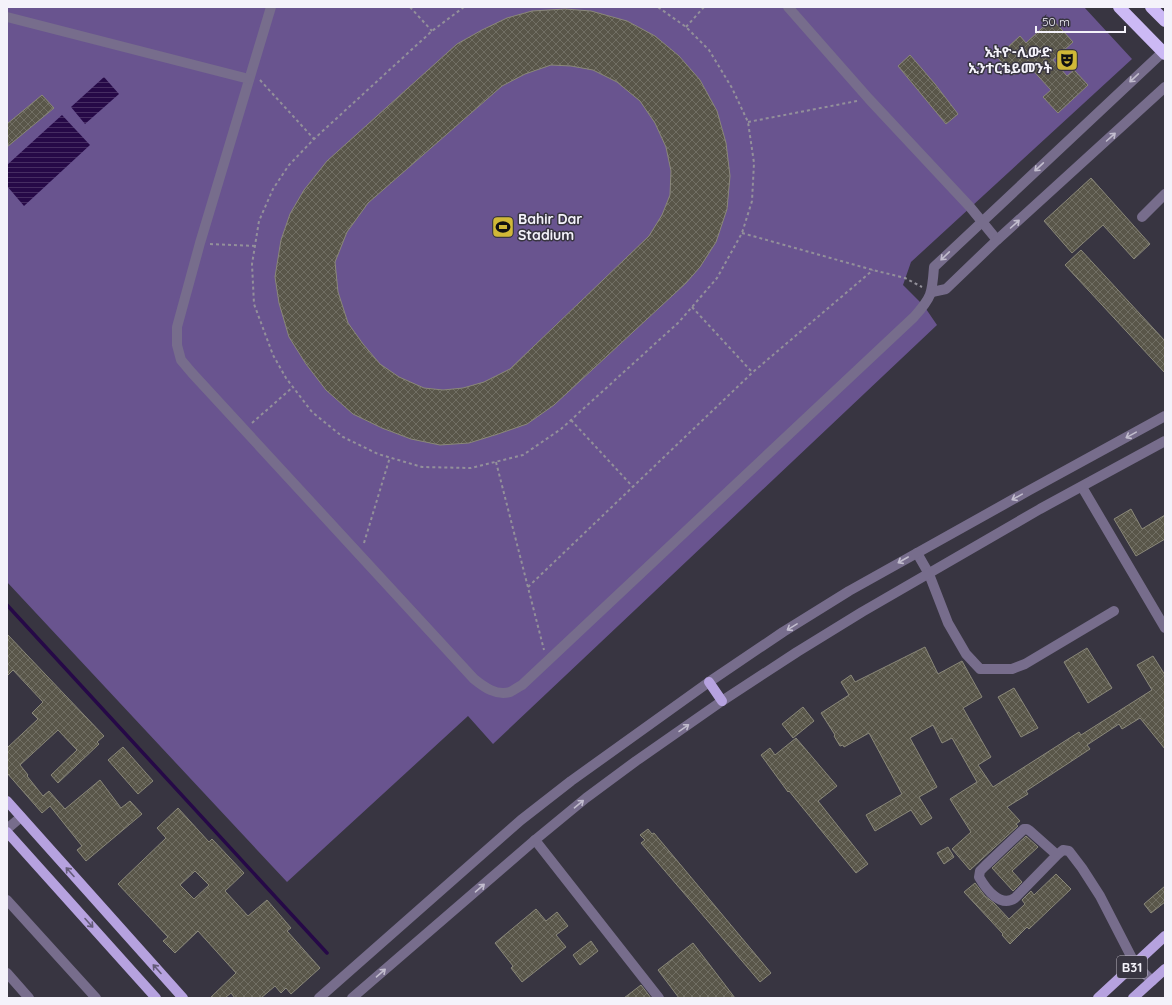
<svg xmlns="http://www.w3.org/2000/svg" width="1172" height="1005" viewBox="0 0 1172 1005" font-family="Quicksand,'Noto Sans Ethiopic',sans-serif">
<defs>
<pattern id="water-rules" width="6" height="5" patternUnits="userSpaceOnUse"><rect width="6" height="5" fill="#260947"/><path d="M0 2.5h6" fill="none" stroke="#462d62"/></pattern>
<pattern id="building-cross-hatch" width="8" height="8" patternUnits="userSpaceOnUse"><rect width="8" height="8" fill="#595649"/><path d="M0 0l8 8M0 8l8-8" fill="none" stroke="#716f64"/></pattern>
</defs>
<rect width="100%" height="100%" fill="#383541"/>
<polygon fill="#69548f" points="7,7 1084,7 1132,59 911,262 903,285 924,306 937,325 493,744 468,716 287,882 7,582"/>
<g fill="url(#water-rules)">
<polygon points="104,77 119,94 85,124 71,107"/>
<polygon points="62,115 90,145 24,206 7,186 7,165"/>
</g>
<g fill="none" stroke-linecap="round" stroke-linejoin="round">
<polyline stroke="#260947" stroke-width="3.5" points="7,605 327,953"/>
</g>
<g fill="url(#building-cross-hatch)" stroke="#8a8879" fill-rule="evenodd">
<path d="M565 9 591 11 627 21 655 36 679 56 700 80 717 111 726 143 730 176 727 209 716 242 700 267 686 283 554 405 527 424 498 434 469 443 440 445 411 439 382 428 353 414 326 390 306 364 289 337 279 303 275 277 281 240 290 214 304 190 327 161 457 44 482 30 507 18 532 11ZM551 65 571 66 593 70 617 82 640 101 655 123 666 147 671 171 670 195 662 215 649 236 510 369 484 382 463 388 443 390 424 388 399 377 380 364 363 344 348 323 338 292 335 262 347 232 368 203 502 86 525 74Z"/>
<polygon points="1052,19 1073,42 1053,60 1067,76 1074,70 1088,85 1058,113 1043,97 1051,90 1027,64 1014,75 997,57 1020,36 1026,43"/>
<polygon points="910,55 935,84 958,114 946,124 898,66"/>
<polygon points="42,95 54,108 7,147 7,124"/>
<polygon points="1091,178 1150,244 1134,259 1103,225 1072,253 1044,221"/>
<polygon points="1081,250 1165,341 1165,373 1065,265"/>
<polygon points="1131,509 1142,529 1165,515 1165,539 1136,556 1114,519"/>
<polygon points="7,634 104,736 97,742 99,744 58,783 51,775 77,750 58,730 20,765 28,775 27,776 43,796 49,791 65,809 100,780 121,808 130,801 142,814 86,861 77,850 82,846 50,806 42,813 7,773 7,748 38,719 32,713 43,702 13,670 7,676"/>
<polygon points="925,647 938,674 962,661 982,697 963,708 991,757 978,765 993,787 1079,732 1081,735 1152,690 1137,665 1153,656 1165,675 1165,749 1140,718 1122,729 1119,724 1087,745 1090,749 1026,791 1028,794 1007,807 1020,821 1016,824 1018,826 970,870 952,849 971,832 950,799 977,782 952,738 942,743 933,725 910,738 937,787 919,797 932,818 921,825 911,810 875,831 866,815 902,794 869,733 844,747 843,745 840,746 834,736 835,735 821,713 849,695 841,682 851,675 855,682"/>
<polygon points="1087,648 1112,688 1088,703 1064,662"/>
<polygon points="1014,688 1038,728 1021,737 998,697"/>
<polygon points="803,707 814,721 793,738 782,724"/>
<polygon points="796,738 837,786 818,801 868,864 856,873 789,791 788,792 761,755 770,748 775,755"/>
<polygon points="123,747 153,781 138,794 108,760"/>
<path d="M178 808 209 842 212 839 244 873 225 891 248 916 267 900 291 928 287 931 320 968 291 994 286 988 281 993 275 986 261 998H235L231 993 225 998H210L236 973 198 931 175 953 163 941 168 937 118 884 166 838 157 828ZM195 871 209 885 194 899 180 885Z"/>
<polygon points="648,829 652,834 654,833 771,973 760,982 641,843 645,840 640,835"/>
<polygon points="1026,836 1038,847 1012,871 1022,882 1013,891 992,868"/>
<polygon points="948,847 954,857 944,864 937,853"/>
<polygon points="1056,874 1071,889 1029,929 1027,927 1010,944 1002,935 1003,934 964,892 975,883 985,896 994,903 1009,919 1025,904 1022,900 1031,891 1034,895"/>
<polygon points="1165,886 1165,902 1151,913 1144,904"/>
<polygon points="536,909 546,921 557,912 568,926 556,935 566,947 522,982 511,968 513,966 495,943"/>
<polygon points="591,941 598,951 580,965 573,955"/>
<polygon points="693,943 735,998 679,998 658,970"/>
<polygon points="641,985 651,998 624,998"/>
</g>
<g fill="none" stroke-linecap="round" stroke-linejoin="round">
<g stroke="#93909a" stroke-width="2" stroke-dasharray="3 3" stroke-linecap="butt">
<polyline points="410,7 432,31"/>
<polyline points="464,7 432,31 314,139 289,165 273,189 259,221 252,264 254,304 273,355 286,378 312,412 343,437 378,454 422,467 471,468 523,455 561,429 679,322 717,278 742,233 752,201 754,163 748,122 732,88 709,50 686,27 658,7"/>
<polyline points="686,27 704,7"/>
<polyline points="260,80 314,139"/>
<polyline points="748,122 857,101"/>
<polyline points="742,233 873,270 905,278 922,287"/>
<polyline points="210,244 255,246"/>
<polyline points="692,307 752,372"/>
<polyline points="571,420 633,487"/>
<polyline points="252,423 293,387"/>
<polyline points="496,462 544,650"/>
<polyline points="364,543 390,457"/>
<polyline points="528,587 753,372 873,270"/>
</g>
<g stroke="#776d8c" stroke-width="10">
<path d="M271 7 200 243 177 327V345L181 360 192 373 474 679C484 687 496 696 510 692 514 690 518 687 522 685L914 317C932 297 932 294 934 267L1165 50"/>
<polyline points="788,7 869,99 970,207 997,240"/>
<polyline points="7,17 249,79"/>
<polyline points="1142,217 1165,194"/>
<polyline points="932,292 946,289 997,240 1165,87"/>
<polyline points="1082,487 1165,628"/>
<polyline points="917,553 929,574 948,623 966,654 980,669 1012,669 1025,664 1114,611"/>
<polyline points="7,829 21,817"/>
<polyline points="535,840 659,998"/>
<path d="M1057 855 1030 831 1027 829H1024L985 866 980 871 979 877C986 889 1000 908 1015 898L1057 855 1063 850 1069 851 1082 868 1100 896 1135 964 1152 981"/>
<polyline points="7,900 96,998"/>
<polyline points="7,973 29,998"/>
<polyline points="319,998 521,820 571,781 709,682 783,632 849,591 1028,491 1165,416"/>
<polyline points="352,998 535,840 586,798 636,761 722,701 797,652 862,612 1040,509 1165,441"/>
</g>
<g stroke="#b6a2df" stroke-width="10">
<polyline points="709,682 722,701"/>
<polyline points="7,801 183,998"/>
<polyline points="7,832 156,998"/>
<polyline points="1098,998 1165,936"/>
<polyline points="1133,998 1165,969"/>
</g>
<g stroke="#ccb9f5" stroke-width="12">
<polyline points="1119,7 1165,54"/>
<polyline points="1151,7 1165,21"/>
</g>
</g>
<defs><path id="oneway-shaft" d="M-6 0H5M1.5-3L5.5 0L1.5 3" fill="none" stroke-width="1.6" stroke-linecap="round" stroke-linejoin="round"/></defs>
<g stroke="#c2bdce">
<use href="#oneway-shaft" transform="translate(1134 78) rotate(137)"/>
<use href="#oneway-shaft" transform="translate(1111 137) rotate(-42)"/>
<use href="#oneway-shaft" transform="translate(1039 167) rotate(137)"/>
<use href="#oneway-shaft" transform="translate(1015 224) rotate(-42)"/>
<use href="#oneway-shaft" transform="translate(945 256) rotate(136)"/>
<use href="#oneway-shaft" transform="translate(1131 435) rotate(151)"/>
<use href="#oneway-shaft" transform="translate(1017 497) rotate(151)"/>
<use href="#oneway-shaft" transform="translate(903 560) rotate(150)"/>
<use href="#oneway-shaft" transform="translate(792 627) rotate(148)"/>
<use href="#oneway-shaft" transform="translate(684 728) rotate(-35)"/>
<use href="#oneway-shaft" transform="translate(579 804) rotate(-40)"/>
<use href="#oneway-shaft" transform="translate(480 888) rotate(-41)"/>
<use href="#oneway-shaft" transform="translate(381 973) rotate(-41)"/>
</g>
<g stroke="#645b78">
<use href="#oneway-shaft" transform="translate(70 872) rotate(-132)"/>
<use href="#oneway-shaft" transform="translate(89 923) rotate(48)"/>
<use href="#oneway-shaft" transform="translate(157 969) rotate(-132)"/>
</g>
<defs>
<g id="theatre-square" transform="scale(1.15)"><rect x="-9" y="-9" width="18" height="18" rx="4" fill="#d0b837" stroke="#383541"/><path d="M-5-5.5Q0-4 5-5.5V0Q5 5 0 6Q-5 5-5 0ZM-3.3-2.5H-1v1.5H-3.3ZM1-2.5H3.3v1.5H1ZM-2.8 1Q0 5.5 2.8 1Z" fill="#111"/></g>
<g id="stadium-square" transform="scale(1.15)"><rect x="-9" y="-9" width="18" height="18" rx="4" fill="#d0b837" stroke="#383541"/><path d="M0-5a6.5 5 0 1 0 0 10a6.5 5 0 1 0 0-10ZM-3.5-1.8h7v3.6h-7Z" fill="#111"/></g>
</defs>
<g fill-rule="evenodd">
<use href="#theatre-square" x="1067" y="60"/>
<use href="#stadium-square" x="503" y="227"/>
</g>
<g text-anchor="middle" stroke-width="3" stroke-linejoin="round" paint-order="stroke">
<rect fill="#383541" stroke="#bcb9c2" stroke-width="1" x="1117" y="956" width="30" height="22" rx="3"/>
<g font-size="13" font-weight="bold" fill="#f4f2fa">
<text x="1132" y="972">B31</text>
</g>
<g font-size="14" font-weight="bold" fill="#f4f2fa" stroke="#383541" text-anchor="end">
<text x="1052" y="57">ኢትዮ-ሊውድ<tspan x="1052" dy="16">ኢንተርቴይመንት</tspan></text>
<text x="518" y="224" text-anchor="start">Bahir Dar<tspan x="518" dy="16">Stadium</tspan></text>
</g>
</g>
<rect width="1172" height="1005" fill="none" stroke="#f4f2fa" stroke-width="16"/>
<path d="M1036 26v6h89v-6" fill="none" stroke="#f4f2fa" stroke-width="2"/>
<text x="1042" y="26" font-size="12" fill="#f4f2fa" stroke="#383541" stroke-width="3" paint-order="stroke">50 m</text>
</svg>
